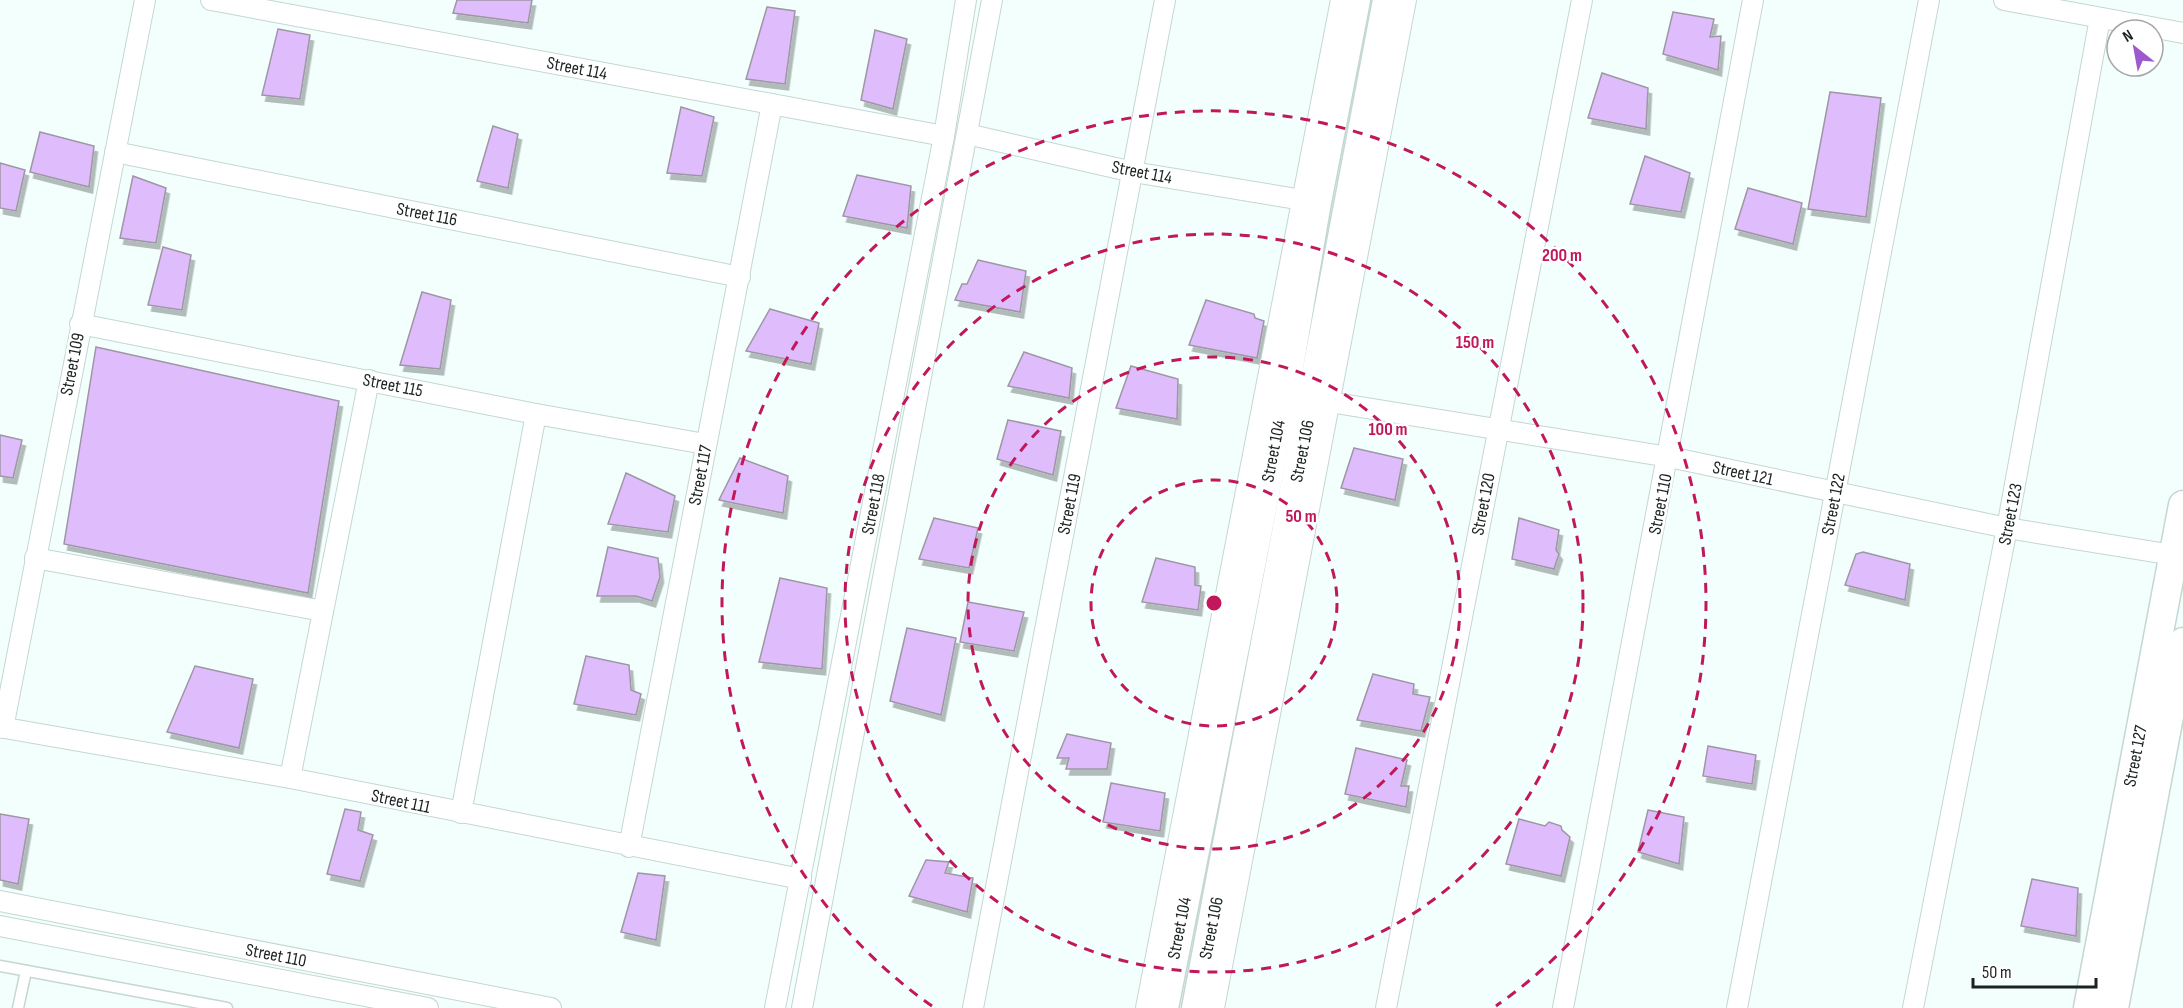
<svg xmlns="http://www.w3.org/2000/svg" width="2183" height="1008" viewBox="0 0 2183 1008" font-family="'Sofia Sans Condensed',sans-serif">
<defs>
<filter id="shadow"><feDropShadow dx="3.5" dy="6" stdDeviation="0" flood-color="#0004"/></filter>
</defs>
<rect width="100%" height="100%" fill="#f2fffc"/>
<g fill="#dfbdfd" stroke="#9e96a5" stroke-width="1.5" filter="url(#shadow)">
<polygon points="457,0 532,0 528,23 453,13"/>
<polygon points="767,7 795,11 785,84 746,79"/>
<polygon points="1673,12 1714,19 1710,37 1721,36 1718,70 1663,54"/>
<polygon points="278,29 310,35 300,99 262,95"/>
<polygon points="875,30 907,39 893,109 861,100"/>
<polygon points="1602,73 1648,88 1646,129 1588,118"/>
<polygon points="1830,92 1881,98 1866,217 1808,209"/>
<polygon points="681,107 714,117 702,176 667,173"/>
<polygon points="493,126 518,134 508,188 477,181"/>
<polygon points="40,132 94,146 89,187 30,172"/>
<polygon points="1645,156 1690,173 1681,212 1630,204"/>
<polygon points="0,163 25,170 16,211 0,208"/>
<polygon points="857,175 911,186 907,228 843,216"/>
<polygon points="133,176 166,188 156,243 120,238"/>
<polygon points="1748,188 1802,203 1793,244 1735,229"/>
<polygon points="163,247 191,255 182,310 148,305"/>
<polygon points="978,260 1026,271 1020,312 955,300 962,284 967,284"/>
<polygon points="422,292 451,300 440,369 400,365"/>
<polygon points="1206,300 1254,314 1255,318 1264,321 1257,358 1189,345"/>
<polygon points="770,309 819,323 811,364 746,351"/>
<polygon points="96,347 339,401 308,593 64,544"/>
<polygon points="1024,352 1072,368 1069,398 1008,386"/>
<polygon points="1131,366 1178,379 1177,419 1116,408"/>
<polygon points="1008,420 1061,431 1053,475 997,459"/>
<polygon points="0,435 22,440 13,478 0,476"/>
<polygon points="1354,448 1403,459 1395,500 1341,488"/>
<polygon points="740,458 788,476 783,513 719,500"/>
<polygon points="626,473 675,496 668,532 608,524"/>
<polygon points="934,518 978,528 969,568 919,559"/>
<polygon points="1519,518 1559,530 1556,550 1559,554 1554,569 1512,559"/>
<polygon points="608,547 658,558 660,577 652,601 636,596 597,596"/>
<polygon points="1863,552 1910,564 1905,600 1845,585 1856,554"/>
<polygon points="1156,558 1195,567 1195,585 1201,586 1198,610 1142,602"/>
<polygon points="780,578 827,588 822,669 759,662"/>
<polygon points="968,602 1024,612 1014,651 960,642"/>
<polygon points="907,628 956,638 941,715 890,701"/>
<polygon points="586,656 629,665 631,690 641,694 636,715 574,704"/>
<polygon points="195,666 253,679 239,748 167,732"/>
<polygon points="1373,674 1414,684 1413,694 1430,697 1421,731 1357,720"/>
<polygon points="1067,734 1111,743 1107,769 1066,769 1069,758 1057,758"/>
<polygon points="1708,746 1756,755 1752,784 1703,776"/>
<polygon points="1356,748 1407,760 1401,786 1409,786 1406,807 1345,794"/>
<polygon points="1111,783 1165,793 1160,831 1103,822"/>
<polygon points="345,809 361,812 358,830 373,835 360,881 327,874"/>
<polygon points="1648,810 1684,817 1679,864 1638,852"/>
<polygon points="0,814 29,819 18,884 0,880"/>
<polygon points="1519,819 1545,826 1549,822 1561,826 1562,830 1570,837 1561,876 1506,864"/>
<polygon points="926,860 949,862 945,873 973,878 967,912 909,896"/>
<polygon points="638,873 665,876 656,940 621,932"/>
<polygon points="2032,879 2078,888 2076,936 2021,926"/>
</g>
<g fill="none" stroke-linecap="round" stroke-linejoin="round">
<g stroke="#c3d7d3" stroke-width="13">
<g id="lane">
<polyline points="0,966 227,1008"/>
<polyline points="18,1008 26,971"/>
</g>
</g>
<g stroke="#c3d7d3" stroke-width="22">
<g id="street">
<polyline points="211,0 944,136"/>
<polyline points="2004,0 2183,33"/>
<polyline points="967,134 1133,172 1315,202"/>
<polyline points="115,152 740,277"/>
<polyline points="80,324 536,414 705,444"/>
<polyline points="1317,400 1669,457 2007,528 2173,555"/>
<polyline points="35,558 323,611"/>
<polyline points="0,727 290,778 801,879"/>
<polyline points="3,728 145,0"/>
<polyline points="290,778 369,380"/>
<polyline points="461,813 536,414"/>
<polyline points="629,847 772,104"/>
<polyline points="0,901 551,1008"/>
<polyline points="0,926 428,1008"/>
<polyline points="775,1008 944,136 966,0"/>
<polyline points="802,1008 992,0"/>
<polyline points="973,1008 1165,0"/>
<polyline points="1146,1008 1341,0"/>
<polyline points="1214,1008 1406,0"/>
<polyline points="1386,1008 1582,0"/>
<polyline points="1563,1008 1753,0"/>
<polyline points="1737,1008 1929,0"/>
<polyline points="1913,1008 2007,528 2100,18"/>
</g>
</g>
<g stroke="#c3d7d3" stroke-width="31">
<g id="secondary">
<polyline points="1164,1008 1284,397 1317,202 1356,0"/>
<polyline points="1196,1008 1387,0"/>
<polyline points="2088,1008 2183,505"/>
<polyline points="2114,1008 2183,642"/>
</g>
</g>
<use href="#lane" stroke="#fff" stroke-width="10"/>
<use href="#street" stroke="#fff" stroke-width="20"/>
<use href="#secondary" stroke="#fff" stroke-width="28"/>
</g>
<g fill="none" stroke="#c2185b" stroke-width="3" stroke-dasharray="10 8">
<circle cx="1214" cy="603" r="123"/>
<circle cx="1214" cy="603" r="246"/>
<circle cx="1214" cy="603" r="369"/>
<path d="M932 1006A492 492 0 1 1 1496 1006"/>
</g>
<g text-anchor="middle" stroke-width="5" stroke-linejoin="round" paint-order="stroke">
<g font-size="18" fill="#1b2321" stroke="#fff">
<text transform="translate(577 68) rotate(11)" y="6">Street 114</text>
<text transform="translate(1142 172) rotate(11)" y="6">Street 114</text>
<text transform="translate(427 214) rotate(11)" y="6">Street 116</text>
<text transform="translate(72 364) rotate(-79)" y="6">Street 109</text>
<text transform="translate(393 385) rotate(11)" y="6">Street 115</text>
<text transform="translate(1273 451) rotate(-79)" y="6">Street 104</text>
<text transform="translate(1302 451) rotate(-79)" y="6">Street 106</text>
<text transform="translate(1743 473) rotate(12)" y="6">Street 121</text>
<text transform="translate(700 475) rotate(-79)" y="6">Street 117</text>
<text transform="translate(873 504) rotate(-79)" y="6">Street 118</text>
<text transform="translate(1069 504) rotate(-79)" y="6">Street 119</text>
<text transform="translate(1483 504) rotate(-79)" y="6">Street 120</text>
<text transform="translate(1660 504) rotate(-79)" y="6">Street 110</text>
<text transform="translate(1833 504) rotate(-79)" y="6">Street 122</text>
<text transform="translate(2010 514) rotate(-79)" y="6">Street 123</text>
<text transform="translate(2135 756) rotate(-79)" y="6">Street 127</text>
<text transform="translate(401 801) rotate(12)" y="6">Street 111</text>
<text transform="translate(1179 928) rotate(-79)" y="6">Street 104</text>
<text transform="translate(1211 928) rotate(-79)" y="6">Street 106</text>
<text transform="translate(276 955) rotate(11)" y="6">Street 110</text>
</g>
</g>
<circle cx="1214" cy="603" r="9" fill="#c2185b" stroke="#fff" stroke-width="3"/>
<g font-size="18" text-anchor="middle" font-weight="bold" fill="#c2185b" stroke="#fff" stroke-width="5" stroke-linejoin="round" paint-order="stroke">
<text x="1562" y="261">200 m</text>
<text x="1475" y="348">150 m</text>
<text x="1388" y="435">100 m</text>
<text x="1301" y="522">50 m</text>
</g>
<g transform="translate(2135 48) rotate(329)"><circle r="28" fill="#ffffff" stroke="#a4a7a6" stroke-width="1.5"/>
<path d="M0-4.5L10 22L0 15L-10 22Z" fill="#9d5acf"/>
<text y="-9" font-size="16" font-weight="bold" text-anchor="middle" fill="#1b2321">N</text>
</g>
<path d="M1973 978v9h123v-9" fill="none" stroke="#1b2321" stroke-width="3"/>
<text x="1982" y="978" font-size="18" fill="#1b2321" stroke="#ffffff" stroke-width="4.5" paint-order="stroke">50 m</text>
</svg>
